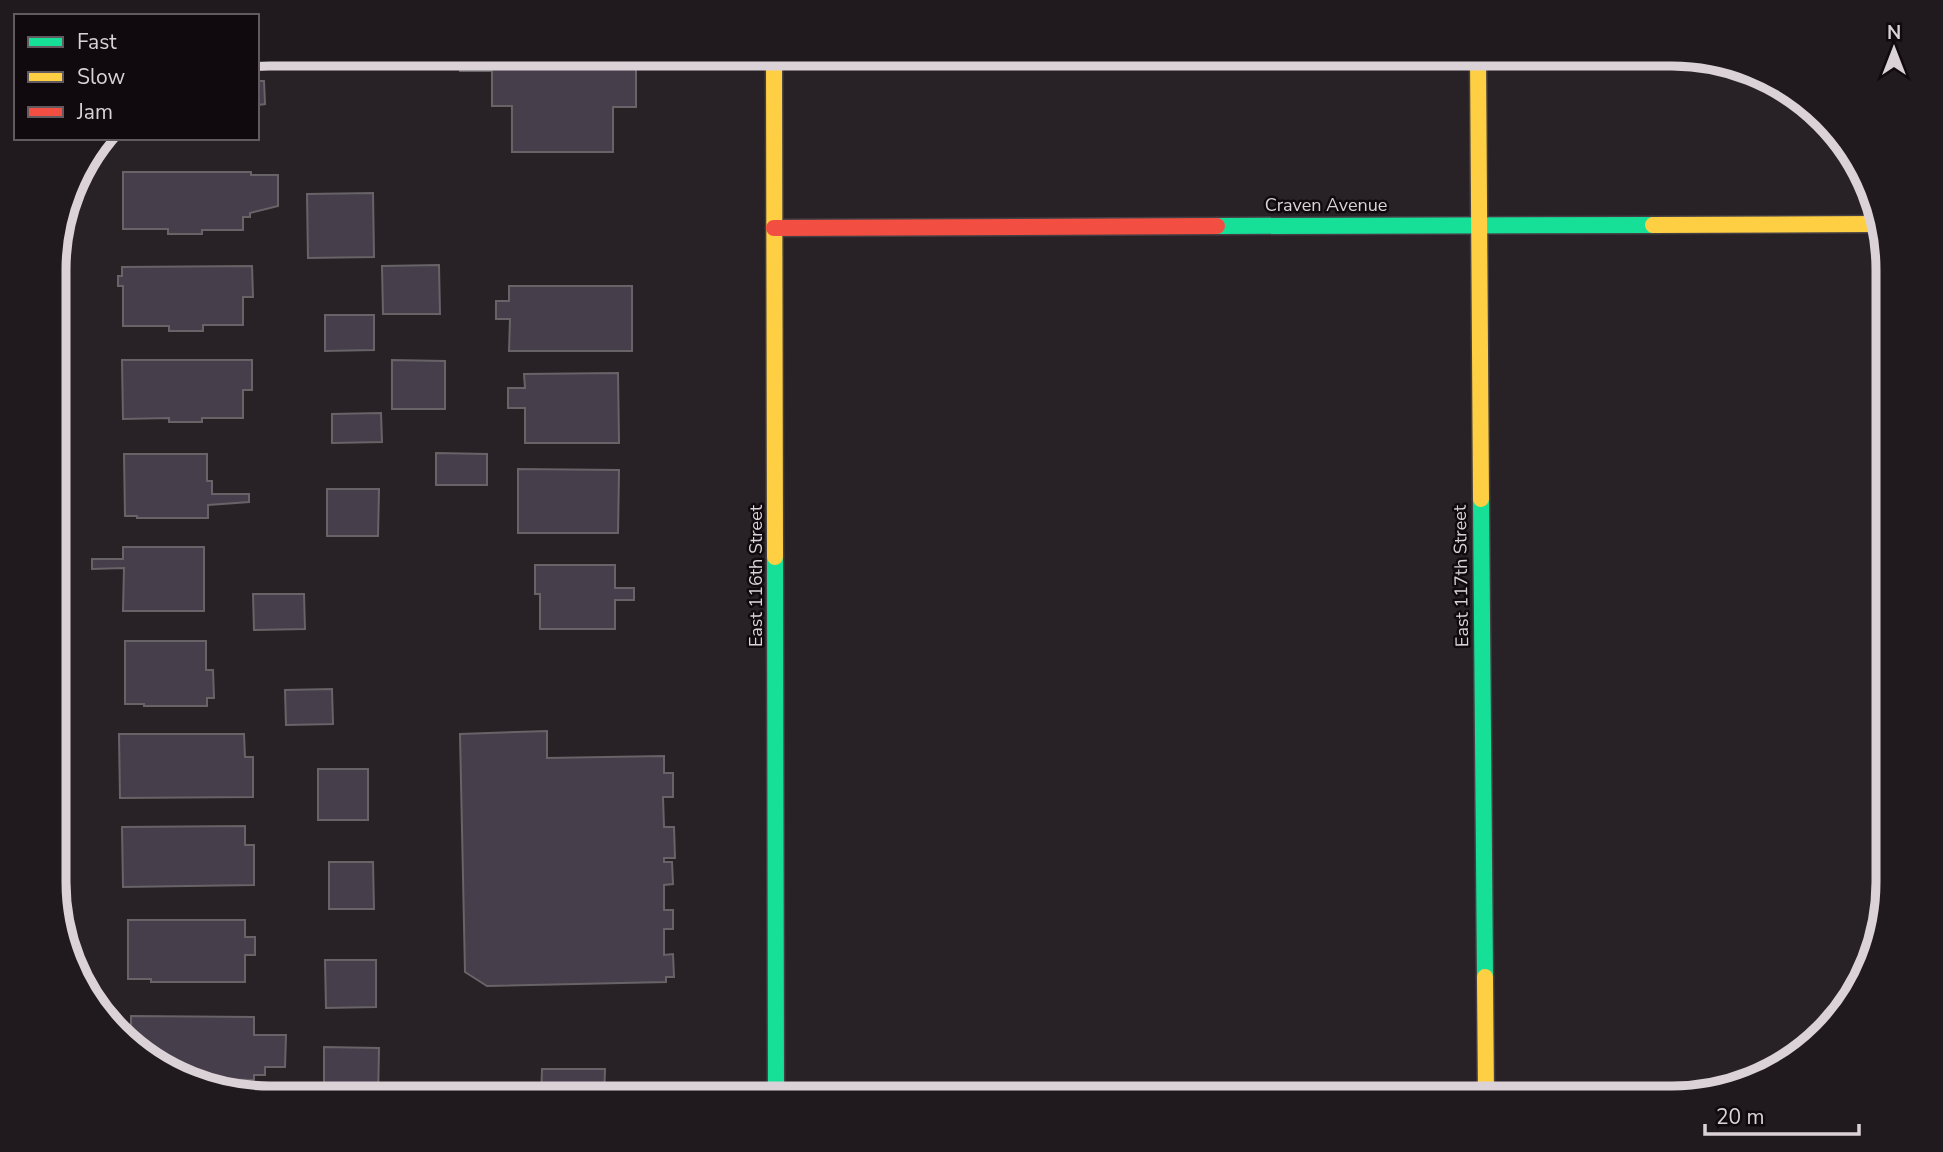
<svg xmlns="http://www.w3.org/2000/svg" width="1943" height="1152" viewBox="0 0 1943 1152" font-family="'Nunito Sans',sans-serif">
<rect width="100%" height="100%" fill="#282226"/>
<g fill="#463e4a" stroke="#676367" stroke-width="2">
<polygon points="459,54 636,54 636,107 613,107 613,152 512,152 512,106 492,106 492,71 460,71"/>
<polygon points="257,81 264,81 265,104 257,105"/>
<polygon points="123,172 251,172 251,175 278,175 278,206 250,213 250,217 243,217 243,230 202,230 202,234 168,234 168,229 123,229"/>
<polygon points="373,193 374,257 308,258 307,194"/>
<polygon points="439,265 440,314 383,314 382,266"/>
<polygon points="252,266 253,297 243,297 243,325 203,325 203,331 169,331 169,326 123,326 123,286 118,286 118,276 122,276 122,267"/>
<polygon points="509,286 632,286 632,351 509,351 510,319 496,319 496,301 509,301"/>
<polygon points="325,315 374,315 374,350 325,351"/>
<polygon points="122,360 252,360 252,390 243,390 243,418 202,418 202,422 169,422 169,418 123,419"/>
<polygon points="392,360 445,361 445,409 392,409"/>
<polygon points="618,373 619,443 525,443 525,408 508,408 508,388 525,388 524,374"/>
<polygon points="381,413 382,442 332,443 332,414"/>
<polygon points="436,453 487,454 487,485 436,485"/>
<polygon points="124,454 207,454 207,481 212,481 212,494 249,494 249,502 208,505 208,518 137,518 137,516 125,516"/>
<polygon points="518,469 619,470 618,533 518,533"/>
<polygon points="327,489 379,489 378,536 327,536"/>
<polygon points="123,547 204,547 204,611 123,611 124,568 92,569 92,559 123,559"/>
<polygon points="535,565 615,565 615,588 634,588 634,600 615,600 615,629 540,629 540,594 535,594"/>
<polygon points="253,594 304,594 305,629 254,630"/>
<polygon points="125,641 206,641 206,670 213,670 214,698 207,698 207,706 144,706 144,704 125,704"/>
<polygon points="332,689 333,724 286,725 285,690"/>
<polygon points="547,731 547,758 664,756 664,773 673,773 673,797 663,797 664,827 674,827 675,858 664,858 664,862 672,862 673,884 664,885 664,910 673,910 673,929 664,929 664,955 673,954 674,977 666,977 666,982 487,986 465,972 460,734"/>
<polygon points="119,734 244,734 245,757 253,757 253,797 120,798"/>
<rect x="318" y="769" width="50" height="51"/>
<polygon points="245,826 245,845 254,845 254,885 123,887 122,827"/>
<polygon points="329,862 373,862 374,909 329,909"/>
<polygon points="128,920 245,920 245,937 255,937 255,955 245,955 245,982 151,982 151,979 128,979"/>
<polygon points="325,960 376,960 376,1007 326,1008"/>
<polygon points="131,1016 254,1017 254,1035 286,1035 285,1067 265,1067 265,1075 254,1075 254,1080 212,1079 212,1082 162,1069 131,1039"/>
<polygon points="324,1047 379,1048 378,1098 324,1098"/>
<polygon points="542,1069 605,1069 604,1098 541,1098"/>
</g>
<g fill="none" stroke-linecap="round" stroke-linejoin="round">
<g stroke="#453f43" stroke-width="19">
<g id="fast">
<polyline points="1217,226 1653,225"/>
<polyline points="1481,499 1485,977"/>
<polyline points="775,557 776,1098"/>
</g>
</g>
<g stroke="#453f43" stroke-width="19">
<g id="slow">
<polyline points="774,54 775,557"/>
<polyline points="1478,54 1481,499"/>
<polyline points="1653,225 1877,224"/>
<polyline points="1485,977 1486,1097"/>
</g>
</g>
<g stroke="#453f43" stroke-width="19">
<polyline id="jam" points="774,228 1217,226"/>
</g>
<use href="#fast" stroke="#16e098" stroke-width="16"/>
<use href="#slow" stroke="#ffcf43" stroke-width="16"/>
<use href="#jam" stroke="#f24e42" stroke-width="16"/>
</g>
<g text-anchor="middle" stroke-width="5" stroke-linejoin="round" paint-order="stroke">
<g font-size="18" fill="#dbd2d8" stroke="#100a0e">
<text x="1326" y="211">Craven Avenue</text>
<text transform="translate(756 576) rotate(-90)" y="6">East 116th Street</text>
<text transform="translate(1461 576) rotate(-91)" y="6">East 117th Street</text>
</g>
</g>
<path d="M0 0H1943V1152H0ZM270 66H1672A204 204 0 0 1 1876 270V882A204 204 0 0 1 1672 1086H270A204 204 0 0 1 66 882V270A204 204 0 0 1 270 66Z" fill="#201a1e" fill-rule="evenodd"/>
<path fill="none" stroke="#dbd2d8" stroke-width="9" d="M270 66H1672A204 204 0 0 1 1876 270V882A204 204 0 0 1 1672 1086H270A204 204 0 0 1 66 882V270A204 204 0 0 1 270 66Z"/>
<rect x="14" y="14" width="245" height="126" fill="#100a0e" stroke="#615a5f" stroke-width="2"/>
<rect x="28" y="37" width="35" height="10" fill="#16e098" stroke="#615a5f" stroke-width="2"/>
<text x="77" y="49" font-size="21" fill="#dbd2d8">Fast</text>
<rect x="28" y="72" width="35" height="10" fill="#ffcf43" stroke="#615a5f" stroke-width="2"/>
<text x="77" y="84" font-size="21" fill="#dbd2d8">Slow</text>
<rect x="28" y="107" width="35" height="10" fill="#f24e42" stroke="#615a5f" stroke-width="2"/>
<text x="77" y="119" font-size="21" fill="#dbd2d8">Jam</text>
<g transform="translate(1894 49)" stroke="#100a0e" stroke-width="5" paint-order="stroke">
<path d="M0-5L12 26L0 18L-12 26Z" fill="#dbd2d8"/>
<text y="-10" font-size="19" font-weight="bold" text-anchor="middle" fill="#dbd2d8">N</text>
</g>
<path d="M1705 1124v10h154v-10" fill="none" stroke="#dbd2d8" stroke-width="3.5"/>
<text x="1716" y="1124" font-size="21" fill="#dbd2d8" stroke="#100a0e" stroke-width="5" paint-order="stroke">20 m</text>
</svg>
